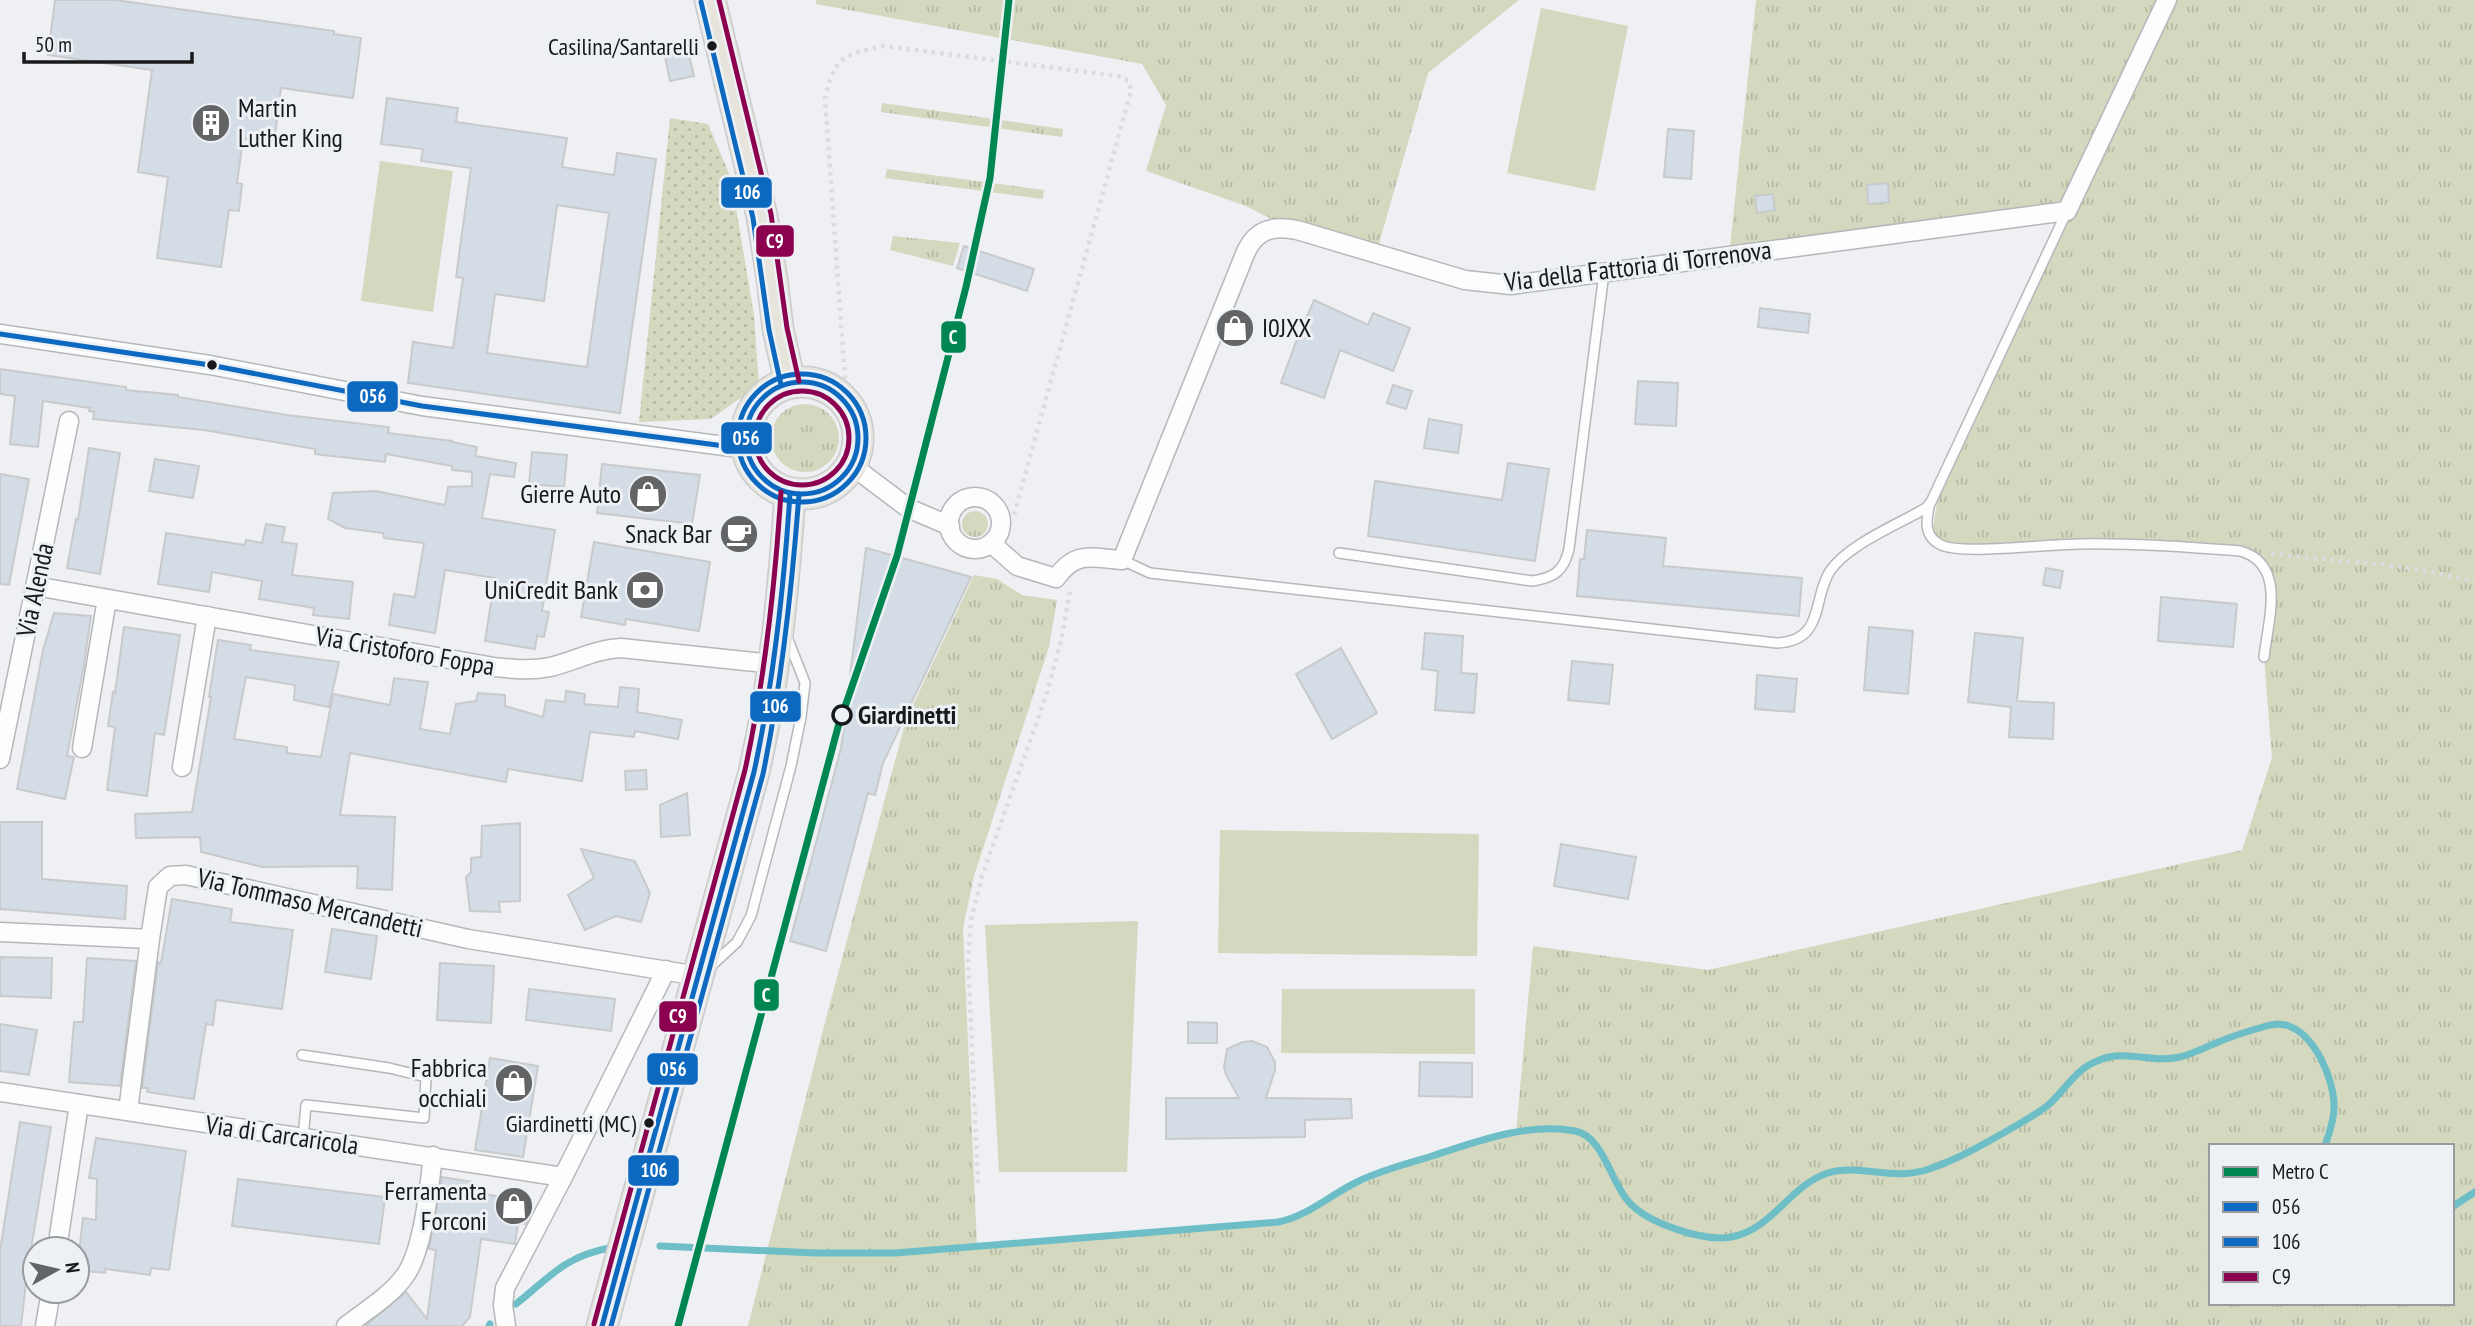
<svg xmlns="http://www.w3.org/2000/svg" width="2475" height="1326" viewBox="0 0 2475 1326" font-family="'PT Sans Narrow',sans-serif">
<defs>
<pattern id="grass-tufts" width="24" height="20" patternUnits="userSpaceOnUse" patternTransform="scale(1.75)"><rect width="24" height="20" fill="#d3d8be"/><path d="M3 7l-1-3M5 7V3M7 7l1-3M15 17l-1-3M17 17v-4M19 17l1-3" fill="none" stroke="#b4b9a3"/></pattern>
<pattern id="park-dots" width="8" height="8" patternUnits="userSpaceOnUse" patternTransform="scale(1.75)"><rect width="8" height="8" fill="#d3d8be"/><path d="M2 2h.1M6 6h.1" fill="none" stroke="#b4b9a3" stroke-width="1.8" stroke-linecap="round"/></pattern>
</defs>
<rect width="100%" height="100%" fill="#eef0f3"/>
<g fill="url(#grass-tufts)" fill-rule="evenodd">
<polygon points="816,0 1519,0 1428,73 1376,254 1290,229 1246,206 1146,171 1166,105 1142,64 816,4"/>
<path d="M1756 0H2475V1326H748L824 1026 906 720 974 575 997 579 1022 595 1057 600 1049 647 974 876 963 928 977 1246 1288 1220C1359 1181 1437 1151 1516 1133L1533 946 1708 970 2242 850 2272 758 2264 657 2270 577 2254 555 2037 545 1957 549 1931 539 1941 480 2067 211 1729 256ZM2211 1146H2452V1303H2211Z"/>
<polygon points="882,103 1063,129 1062,137 881,112"/>
<polygon points="887,169 1044,190 1043,199 885,178"/>
<polygon points="893,236 960,243 953,266 890,250"/>
<circle cx="805" cy="438" r="34"/>
<circle cx="975" cy="524" r="13"/>
</g>
<polygon fill="url(#park-dots)" points="670,118 708,124 731,178 754,315 759,385 711,419 639,422"/>
<g fill="#d3d8be">
<polygon points="1541,8 1628,26 1595,191 1507,173"/>
<polygon points="380,161 453,171 433,312 361,301"/>
<polygon points="1220,830 1479,834 1477,956 1218,953"/>
<polygon points="1138,921 1127,1172 999,1172 985,925"/>
<polygon points="1282,989 1475,989 1475,1054 1281,1053"/>
</g>
<g fill="none" stroke-linecap="round" stroke-linejoin="round">
<g stroke="#6ebec8" stroke-width="7">
<polyline points="2452,1207 2475,1192"/>
<path d="M660 1246 815 1253H895L1278 1222C1308 1216 1330 1195 1357 1182 1381 1170 1407 1164 1432 1156 1476 1142 1527 1122 1575 1131 1603 1136 1611 1182 1628 1201 1646 1223 1704 1242 1731 1237 1772 1230 1790 1185 1828 1173 1860 1163 1892 1182 1929 1169 1961 1158 1989 1141 2019 1124 2029 1118 2038 1113 2047 1106 2065 1091 2074 1070 2097 1061 2125 1048 2151 1064 2180 1057 2192 1054 2204 1048 2216 1043 2234 1035 2252 1030 2270 1025 2275 1024 2281 1024 2286 1025 2315 1033 2335 1081 2334 1108 2334 1121 2329 1133 2325 1146"/>
<path d="M516 1304C550 1277 564 1257 609 1248"/>
<polyline points="489,1326 490,1324"/>
</g>
</g>
<g fill="#d4dce6" stroke="#c8cacc" stroke-width="2" fill-rule="evenodd">
<polygon points="55,0 116,0 334,31 334,34 361,38 353,98 281,88 274,143 243,139 237,183 242,184 239,211 229,210 221,267 157,258 168,177 138,172 152,70 48,55"/>
<polygon points="688,51 694,76 670,81 665,57"/>
<path d="M387 98 458 108 456 122 567 138 562 167 614 175 617 153 656 159 620 413 408 383 413 342 453 348 463 278 456 277 471 168 421 161 423 149 381 144ZM557 205 609 213 587 367 487 353 495 294 544 301Z"/>
<polygon points="1668,129 1694,131 1691,179 1664,177"/>
<polygon points="1888,183 1889,202 1868,204 1867,185"/>
<polygon points="1773,194 1775,210 1757,213 1755,196"/>
<polygon points="964,246 1034,269 1027,291 957,268"/>
<polygon points="1314,300 1368,325 1373,313 1410,328 1393,371 1340,350 1324,398 1281,383 1297,339"/>
<polygon points="1760,308 1810,314 1808,333 1758,327"/>
<polygon points="0,369 126,387 126,390 178,395 178,397 287,415 389,427 388,433 452,441 452,442 477,447 475,456 516,463 514,477 490,474 482,518 555,530 542,611 549,612 544,637 537,636 535,649 485,641 495,578 445,570 435,633 389,625 394,594 415,597 424,543 384,538 383,533 345,528 328,519 333,493 376,491 445,505 448,487 472,486 472,472 452,470 452,466 386,454 385,462 315,454 315,449 204,430 93,419 94,412 89,411 90,408 43,401 38,447 10,444 15,396 0,394"/>
<polygon points="1638,381 1678,383 1676,426 1635,424"/>
<polygon points="1393,385 1412,391 1406,409 1387,403"/>
<polygon points="1429,419 1462,425 1458,453 1424,448"/>
<polygon points="89,448 120,453 100,574 67,568 76,519 78,520"/>
<polygon points="532,452 567,455 564,487 529,484"/>
<polygon points="155,459 199,466 193,498 149,491"/>
<polygon points="1508,463 1549,469 1535,561 1368,536 1375,481 1502,500"/>
<polygon points="602,464 700,475 692,524 597,513"/>
<polygon points="0,474 29,479 9,585 0,584"/>
<polygon points="728,520 754,525 750,548 724,544"/>
<polygon points="266,524 285,527 282,542 297,544 292,575 353,582 349,619 313,615 314,608 259,599 262,581 212,572 209,592 158,584 166,533 245,545 246,540 262,543"/>
<polygon points="1587,530 1666,538 1663,566 1802,578 1799,616 1577,596 1580,559 1584,559"/>
<polygon points="594,542 710,562 699,631 626,619 625,625 581,617"/>
<polygon points="866,548 971,577 883,763 875,795 868,793 826,951 790,941 841,748"/>
<polygon points="2046,568 2063,571 2060,588 2043,585"/>
<polygon points="2161,597 2237,604 2233,647 2158,641"/>
<polygon points="54,613 91,616 84,665 67,756 74,757 65,799 17,789 43,650"/>
<polygon points="124,627 180,635 164,735 155,733 147,796 107,790 115,727 108,726 113,692 115,693"/>
<polygon points="1869,627 1913,631 1908,694 1864,690"/>
<polygon points="1425,633 1463,636 1461,673 1477,674 1474,713 1435,710 1438,671 1422,669"/>
<polygon points="1975,633 2023,638 2017,701 2054,703 2053,739 2009,737 2011,707 1968,702"/>
<polygon points="218,640 251,645 250,650 339,662 329,707 294,700 295,685 246,677 234,739 287,747 287,753 321,757 333,694 390,705 394,678 428,682 420,729 450,734 456,704 476,701 478,693 505,695 505,706 543,717 546,700 565,702 566,691 585,694 584,704 618,707 620,687 639,689 637,712 682,720 678,739 635,731 634,737 590,732 582,781 508,769 506,782 350,753 340,815 395,817 392,890 357,888 358,866 262,867 201,852 200,837 136,838 135,814 192,812 211,697 209,697"/>
<polygon points="1341,648 1377,713 1332,739 1296,674"/>
<polygon points="1572,661 1613,665 1609,704 1568,700"/>
<polygon points="1757,675 1797,679 1794,712 1755,709"/>
<polygon points="646,770 647,789 626,790 625,771"/>
<polygon points="687,793 690,835 661,837 660,805"/>
<polygon points="0,822 42,822 42,879 127,886 125,919 0,909"/>
<polygon points="520,823 520,901 499,902 500,912 470,911 466,877 471,872 471,858 481,857 482,826"/>
<polygon points="1561,844 1636,857 1628,899 1554,886"/>
<polygon points="581,849 635,861 650,893 641,922 616,916 585,930 568,895 594,878"/>
<polygon points="172,899 232,909 230,922 293,930 282,1009 216,1000 213,1025 206,1024 194,1099 147,1092 148,1088 142,1088 158,962 161,963"/>
<polygon points="332,929 377,936 371,979 325,972"/>
<polygon points="0,957 52,958 51,998 0,996"/>
<polygon points="87,958 136,961 120,1086 69,1082 74,1022 83,1022"/>
<polygon points="440,963 494,966 491,1023 437,1020"/>
<polygon points="529,989 615,999 611,1031 526,1020"/>
<polygon points="1188,1022 1217,1023 1217,1043 1188,1043"/>
<polygon points="0,1024 37,1030 29,1075 0,1071"/>
<polygon points="1252,1041 1267,1047 1275,1062 1275,1070 1266,1098 1351,1099 1352,1118 1305,1120 1305,1137 1166,1139 1166,1098 1239,1098 1226,1075 1224,1067 1227,1049 1243,1042"/>
<polygon points="490,1058 538,1066 523,1157 475,1150"/>
<polygon points="1420,1062 1472,1063 1472,1097 1419,1096"/>
<polygon points="20,1122 51,1127 27,1274 21,1326 0,1326 0,1251"/>
<polygon points="96,1138 186,1151 169,1270 151,1268 150,1275 105,1269 105,1273 77,1270 83,1218 96,1220 97,1179 89,1178"/>
<polygon points="442,1177 473,1182 471,1192 530,1201 527,1221 526,1224 518,1223 515,1244 481,1239 470,1317 462,1326 365,1326 406,1292 427,1319 436,1250 429,1249"/>
<polygon points="238,1179 385,1197 379,1244 232,1226"/>
</g>
<g fill="none" stroke-linecap="round" stroke-linejoin="round">
<g stroke="#b6b7ba" stroke-width="12">
<g id="lane">
<path d="M1930 503C1926 520 1923 536 1941 545 1962 555 2050 544 2079 544 2133 543 2186 547 2240 551 2287 564 2268 620 2264 657"/>
<path d="M1339 553 1532 581C1554 578 1564 571 1569 549L1604 273"/>
<path d="M1122 560 1150 573 1777 643C1825 641 1812 599 1830 571 1849 544 1897 525 1926 508L1931 502 2067 211"/>
<polyline points="709,968 737,942 751,916 791,766 801,717 805,683 787,637"/>
<polyline points="302,1055 389,1068 426,1077 424,1118 306,1105 303,1138"/>
</g>
</g>
<g stroke="#b6b7ba" stroke-width="21">
<g id="street">
<polyline points="0,334 210,365 422,406 747,449"/>
<polyline points="851,465 908,508 950,526"/>
<circle cx="975" cy="523" r="26"/>
<path d="M991 543 1017 566 1056 578C1076 550 1091 558 1122 560L1245 254C1255 230 1272 225 1297 230L1465 280 1511 285 2067 211 2167 0"/>
<path d="M35 586 494 667C513 669 531 671 550 667 575 661 596 649 621 648L774 664"/>
<polyline points="82,748 107,599"/>
<polyline points="0,759 69,421"/>
<polyline points="182,767 207,616"/>
<polyline points="0,932 150,939 158,887 170,876 186,875 468,939 699,976"/>
<polyline points="0,1092 563,1177"/>
<polyline points="128,1111 150,939"/>
<polyline points="57,1249 79,1104"/>
<polyline points="45,1326 51,1291"/>
<path d="M346 1326C365 1311 389 1297 404 1277 423 1253 429 1188 433 1156"/>
<polyline points="506,1326 503,1305 505,1288 563,1177 666,970"/>
</g>
</g>
<g stroke="#cacbcd" stroke-width="33">
<g id="primary">
<polyline points="710,0 762,216 772,279 778,329 790,383"/>
<circle cx="802" cy="438" r="56"/>
<path d="M602 1326 754 772C775 680 784 587 790 493"/>
</g>
</g>
<g stroke="#dcdcdd" stroke-width="4.5" stroke-dasharray="3.5 5" stroke-linecap="butt">
<path d="M845 379 825 99C834 57 843 55 883 46L1118 76 1129 81 1131 91 1013 518"/>
<polyline points="2271,554 2398,566 2475,581"/>
<polyline points="978,1183 968,959 971,920 982,876 1047,693 1061,641 1070,591"/>
</g>
<use href="#lane" stroke="#fcfdfd" stroke-width="9"/>
<use href="#street" stroke="#fcfdfd" stroke-width="18"/>
<use href="#primary" stroke="#e7e4db" stroke-width="30"/>
<g stroke="#edf0f4" stroke-width="10">
<g id="bus-1">
<polyline points="0,334 210,365 422,406 747,449"/>
<circle cx="802" cy="438" r="56"/>
<path d="M602 1326 754 772C774 680 784 587 790 493"/>
</g>
</g>
<g stroke="#edf0f4" stroke-width="10">
<g id="bus-2">
<polyline points="701,2 753,218 769,330 781,385"/>
<circle cx="802" cy="438" r="64"/>
<path d="M611 1326 763 774C782 681 792 588 799 494"/>
</g>
</g>
<g stroke="#edf0f4" stroke-width="10">
<g id="bus-3">
<polyline points="719,0 771,214 787,328 799,381"/>
<circle cx="802" cy="438" r="47"/>
<path d="M594 1324 745 770C765 678 775 586 781 492"/>
</g>
</g>
<use href="#bus-1" stroke="#0c69bf" stroke-width="5"/>
<use href="#bus-2" stroke="#0c69bf" stroke-width="5"/>
<use href="#bus-3" stroke="#8b004f" stroke-width="5"/>
<g stroke="#edf0f4" stroke-width="12">
<polyline id="metro-1" points="678,1326 838,727 897,556 966,287 990,178 1009,0"/>
</g>
<use href="#metro-1" stroke="#008751" stroke-width="7"/>
</g>
<defs>
<g id="building-disc" transform="scale(2.0125)"><circle r="9.5" fill="#636466" stroke="#edf0f4"/><path d="M-4-6H4V6H1V3H-1V6H-4ZM-2.5-4.3h1.7v1.8h-1.7ZM.8-4.3h1.7v1.8H.8ZM-2.5-1h1.7V.8h-1.7ZM.8-1h1.7V.8H.8Z" fill="#fff"/></g>
<g id="shop-disc" transform="scale(2.0125)"><circle r="9.5" fill="#636466" stroke="#edf0f4"/><path d="M-5-2.5h2.3a2.7 3.5 0 0 1 5.4 0H5L5.5 6h-11ZM-1.5-2.5h3a1.5 2.3 0 0 0-3 0Z" fill="#fff"/></g>
<g id="cafe-disc" transform="scale(2.0125)"><circle r="9.5" fill="#636466" stroke="#edf0f4"/><path d="M-5.5-4.5H6V0H3Q3 3.5 0 3.5H-2.5Q-5.5 3.5-5.5 0ZM3-3.2v2h1.7v-2ZM-6 4.5H4V6H-6Z" fill="#fff"/></g>
<g id="bank-disc" transform="scale(2.0125)"><circle r="9.5" fill="#636466" stroke="#edf0f4"/><path d="M-6-4H6V4H-6ZM0-2.3a2.3 2.3 0 1 0 0 4.6a2.3 2.3 0 1 0 0-4.6Z" fill="#fff"/></g>
</defs>
<g fill-rule="evenodd">
<use href="#building-disc" x="211" y="123"/>
<use href="#shop-disc" x="1235" y="328"/>
<use href="#shop-disc" x="648" y="494"/>
<use href="#cafe-disc" x="739" y="534"/>
<use href="#bank-disc" x="645" y="590"/>
<use href="#shop-disc" x="514" y="1083"/>
<use href="#shop-disc" x="514" y="1206"/>
</g>
<g fill="#18191a" stroke="#edf0f4" stroke-width="2.5">
<circle cx="712" cy="46" r="6"/>
<circle cx="212" cy="365" r="6"/>
<circle cx="649" cy="1123" r="6"/>
</g>
<circle fill="#edf0f4" stroke="#18191a" stroke-width="3.5" cx="842" cy="715" r="9"/>
<g text-anchor="middle" stroke-width="6" stroke-linejoin="round" paint-order="stroke">
<g font-size="24" fill="#18191a" stroke="#edf0f4" text-anchor="end">
<text x="699" y="55">Casilina/Santarelli</text>
<text x="636" y="1132">Giardinetti (MC)</text>
</g>
<g font-size="26" fill="#18191a" stroke="#edf0f4" text-anchor="end">
<text x="238" y="117" text-anchor="start">Martin<tspan x="238" dy="30">Luther King</tspan></text>
<text x="1262" y="337" text-anchor="start">I0JXX</text>
<text x="621" y="503">Gierre Auto</text>
<text x="712" y="543">Snack Bar</text>
<text x="618" y="599">UniCredit Bank</text>
<text x="487" y="1077">Fabbrica<tspan x="487" dy="30">occhiali</tspan></text>
<text x="487" y="1200">Ferramenta<tspan x="487" dy="30">Forconi</tspan></text>
</g>
<g font-size="26" fill="#18191a" stroke="#edf0f4">
<text transform="translate(1638 266) rotate(-7)" y="9">Via della Fattoria di Torrenova</text>
<text transform="translate(35 590) rotate(-78)" y="9">Via Alenda</text>
<text transform="translate(405 651) rotate(10)" y="9">Via Cristoforo Foppa</text>
<text transform="translate(310 903) rotate(13)" y="9">Via Tommaso Mercandetti</text>
<text transform="translate(282 1135) rotate(8)" y="9">Via di Carcaricola</text>
</g>
<g font-size="26" font-weight="bold" fill="#18191a" stroke="#edf0f4" text-anchor="start">
<text x="858" y="724">Giardinetti</text>
</g>
</g>
<g stroke="#edf0f4" stroke-width="2.5">
<rect x="720" y="176" width="53" height="33" rx="7" fill="#0c69bf"/>
<rect x="755" y="224" width="40" height="34" rx="7" fill="#8b004f"/>
<rect x="940" y="320" width="27" height="34" rx="7" fill="#008751"/>
<rect x="346" y="380" width="53" height="33" rx="7" fill="#0c69bf"/>
<rect x="720" y="421" width="53" height="34" rx="7" fill="#0c69bf"/>
<rect x="749" y="690" width="53" height="33" rx="7" fill="#0c69bf"/>
<rect x="753" y="978" width="27" height="34" rx="7" fill="#008751"/>
<rect x="658" y="1000" width="40" height="33" rx="7" fill="#8b004f"/>
<rect x="646" y="1052" width="53" height="34" rx="7" fill="#0c69bf"/>
<rect x="627" y="1154" width="53" height="33" rx="7" fill="#0c69bf"/>
</g>
<g font-size="19" text-anchor="middle" font-weight="bold" fill="#fff">
<text x="747" y="199">106</text>
<text x="775" y="248">C9</text>
<text x="953" y="344">C</text>
<text x="373" y="403">056</text>
<text x="746" y="445">056</text>
<text x="775" y="713">106</text>
<text x="766" y="1002">C</text>
<text x="678" y="1023">C9</text>
<text x="673" y="1076">056</text>
<text x="654" y="1177">106</text>
</g>
<rect x="2209" y="1144" width="245" height="161" fill="#edf0f4" stroke="#989a9d" stroke-width="2"/>
<rect x="2223" y="1167" width="35" height="10" fill="#008751" stroke="#989a9d" stroke-width="2"/>
<text x="2272" y="1179" font-size="21" fill="#18191a">Metro C</text>
<rect x="2223" y="1202" width="35" height="10" fill="#0c69bf" stroke="#989a9d" stroke-width="2"/>
<text x="2272" y="1214" font-size="21" fill="#18191a">056</text>
<rect x="2223" y="1237" width="35" height="10" fill="#0c69bf" stroke="#989a9d" stroke-width="2"/>
<text x="2272" y="1249" font-size="21" fill="#18191a">106</text>
<rect x="2223" y="1272" width="35" height="10" fill="#8b004f" stroke="#989a9d" stroke-width="2"/>
<text x="2272" y="1284" font-size="21" fill="#18191a">C9</text>
<g transform="translate(56 1270) rotate(82)"><circle r="33" fill="#edf0f4" stroke="#989a9d" stroke-width="2"/>
<path d="M0-5L12 26L0 18L-12 26Z" fill="#636466"/>
<text y="-10" font-size="19" font-weight="bold" text-anchor="middle" fill="#18191a">N</text>
</g>
<path d="M24 52v10h168v-10" fill="none" stroke="#18191a" stroke-width="3.5"/>
<text x="35" y="52" font-size="21" fill="#18191a" stroke="#edf0f4" stroke-width="5" paint-order="stroke">50 m</text>
</svg>
